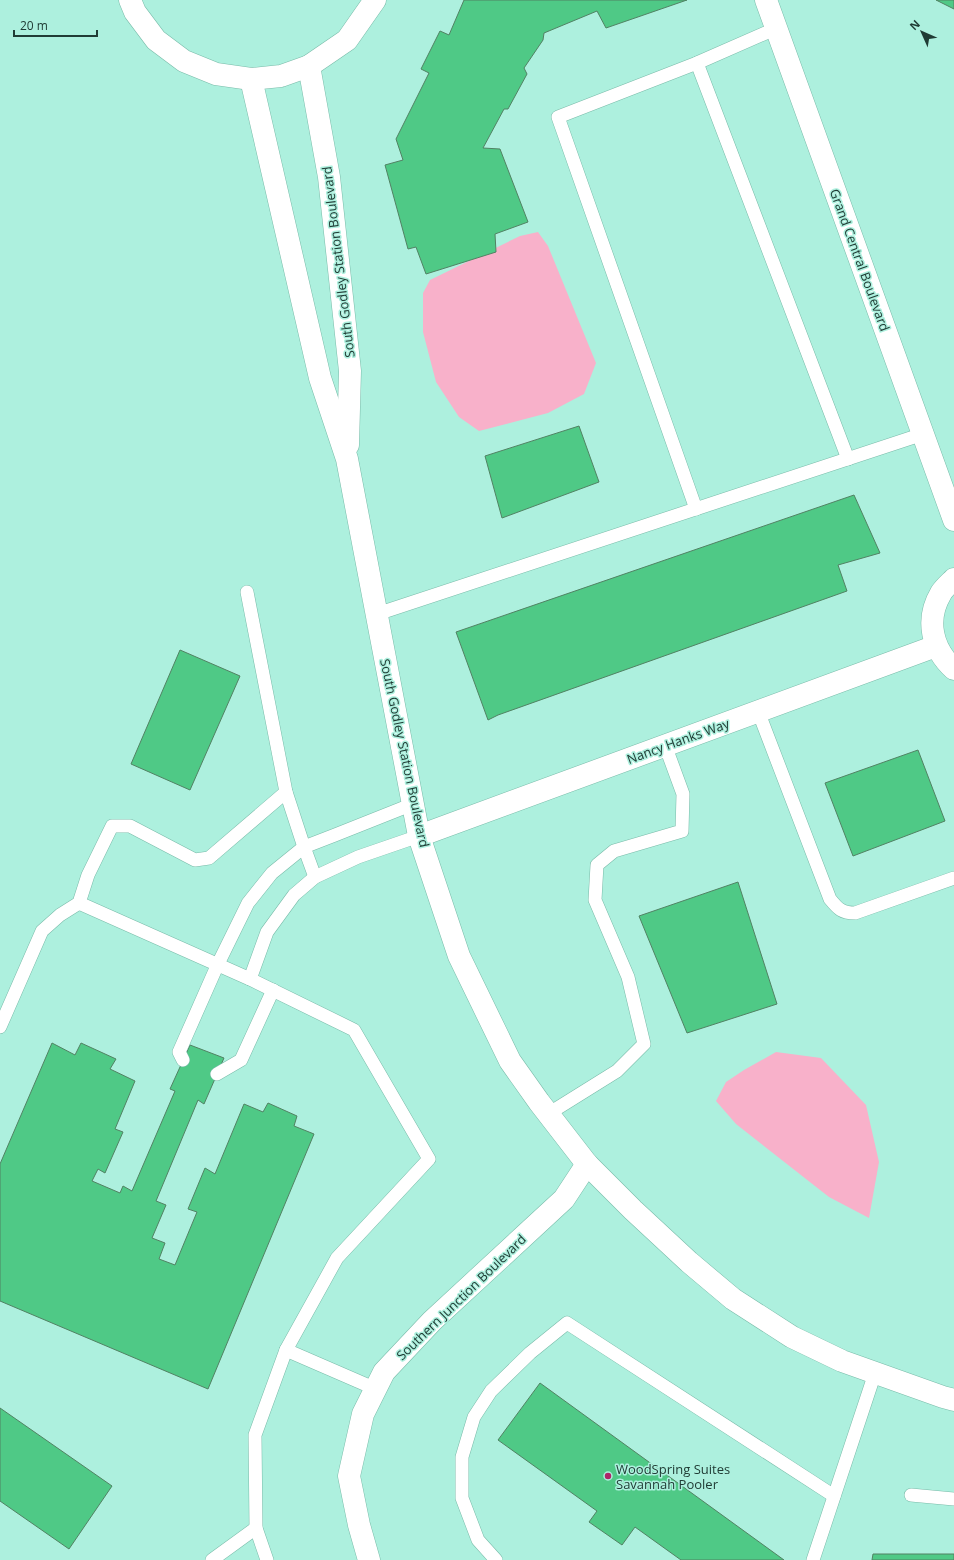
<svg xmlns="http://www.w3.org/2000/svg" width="954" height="1560" viewBox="0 0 954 1560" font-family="'Open Sans',sans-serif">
<rect width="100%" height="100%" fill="#adf0de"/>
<g fill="#f8b1ca">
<polygon points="538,232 548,246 596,363 584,394 548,413 479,431 459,417 436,382 423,332 423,293 430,280 520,236"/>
<polygon points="776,1052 821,1058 866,1105 879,1162 869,1218 829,1197 736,1124 716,1101 726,1082 744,1070"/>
</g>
<g fill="#4fc986" stroke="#518263">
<polygon points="464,0 687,0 606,28 597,11 544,33 543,40 524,68 527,74 508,109 504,109 483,148 500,149 528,222 495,234 496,252 426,274 416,247 408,249 385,165 403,160 396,139 429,73 421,69 440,31 449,35"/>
<polygon points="936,0 954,0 954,9"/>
<polygon points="579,426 599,482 502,518 485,456"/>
<polygon points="854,495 880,553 838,565 847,591 498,715 488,720 456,632"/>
<polygon points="180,650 240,676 190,790 131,764"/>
<polygon points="918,750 945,821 853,856 825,783"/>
<polygon points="738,882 777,1004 687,1033 639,916"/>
<polygon points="52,1043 75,1055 81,1043 116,1059 110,1069 135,1081 115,1129 123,1132 105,1173 98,1169 92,1181 120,1193 123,1186 132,1191 175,1091 170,1089 190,1045 224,1058 204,1104 198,1100 156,1201 166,1205 152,1238 165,1243 159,1259 175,1265 197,1212 188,1209 205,1168 215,1174 244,1104 263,1112 268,1103 297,1116 294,1126 314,1134 208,1389 0,1301 0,1164"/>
<polygon points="540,1383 784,1560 681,1560 635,1527 622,1545 589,1522 597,1511 498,1440"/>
<polygon points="0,1408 112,1486 69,1549 0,1501"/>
<polygon points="873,1554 954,1554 954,1560 872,1560"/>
</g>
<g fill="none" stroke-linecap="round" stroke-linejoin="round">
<g stroke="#79bba9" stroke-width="14">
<g id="lane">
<polyline points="697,63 848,459"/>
<polyline points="696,509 558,117 697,63 777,28"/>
<polyline points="247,592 286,792 304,847 315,877"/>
<polyline points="377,614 923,434"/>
<path d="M758 711 830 899C838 909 842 913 855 913L954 878"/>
<polyline points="79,903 250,979 354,1030 429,1159 337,1258 286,1350 255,1435 256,1528 267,1560"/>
<polyline points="250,979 267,932 294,895 315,877 358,857 419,836"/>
<polyline points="0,1027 42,931 60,915 79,903 88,875 112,826 130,826 195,860 209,858 286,792"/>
<polyline points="183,1060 179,1052 217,966 248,903 272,873 304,847 335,835 413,804"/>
<polyline points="217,1074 241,1060 273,990"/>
<polyline points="548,1114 617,1071 644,1044 628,977 595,900 597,865 614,851 682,831 683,794 665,745"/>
<polyline points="286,1350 376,1389"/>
<polyline points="911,1495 954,1499"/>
<polyline points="212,1560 256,1528"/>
<polyline points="496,1560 478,1540 462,1498 462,1457 474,1417 491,1391 530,1353 567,1323 834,1496"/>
<polyline points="813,1560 875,1373"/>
</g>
</g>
<g stroke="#79bba9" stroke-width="23">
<g id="street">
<polyline points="766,0 954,520"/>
<path d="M954 579C950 583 944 588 941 593 925 620 932 649 954 669"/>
<polyline points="419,836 936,646"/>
<polyline points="369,1560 359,1525 349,1476 363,1414 384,1372 432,1321 564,1199 587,1164"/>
</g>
</g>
<g stroke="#79bba9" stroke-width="23">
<g id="secondary">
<polyline points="130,0 135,12 156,40 184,61 216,74 251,79 281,76 309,66 347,40 375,0"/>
<polyline points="309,66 329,177 350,371 348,445"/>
<polyline points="251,79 320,378 347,459 419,836 459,956 510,1061 539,1102 587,1164 633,1210 689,1262 733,1299 792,1337 842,1361 943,1397 954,1400"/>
</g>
</g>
<use href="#lane" stroke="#fff" stroke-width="13"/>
<use href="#street" stroke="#fff" stroke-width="22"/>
<use href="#secondary" stroke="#fff" stroke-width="22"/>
</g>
<circle fill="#ad2568" stroke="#adf0de" stroke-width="1.5" cx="608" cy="1476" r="4"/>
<g text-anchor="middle" stroke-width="3" stroke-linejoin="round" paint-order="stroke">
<g font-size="13" fill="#203c35" stroke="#adf0de">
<text transform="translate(860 260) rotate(70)" y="5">Grand Central Boulevard</text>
<text transform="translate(338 262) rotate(-97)" y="5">South Godley Station Boulevard</text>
<text transform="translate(678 741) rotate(-20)" y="5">Nancy Hanks Way</text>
<text transform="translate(405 753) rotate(78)" y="5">South Godley Station Boulevard</text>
<text transform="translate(461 1297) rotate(-44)" y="5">Southern Junction Boulevard</text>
</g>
<g font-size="13" fill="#203c35" stroke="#adf0de" text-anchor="start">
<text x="616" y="1474">WoodSpring Suites<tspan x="616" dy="15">Savannah Pooler</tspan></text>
</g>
</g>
<g transform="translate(922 32) rotate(315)" stroke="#adf0de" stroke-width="3" paint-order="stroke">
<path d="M0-3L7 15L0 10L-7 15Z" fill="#203c35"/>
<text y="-6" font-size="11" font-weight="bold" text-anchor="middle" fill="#203c35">N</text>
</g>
<path d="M14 30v6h83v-6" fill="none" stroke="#203c35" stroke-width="2"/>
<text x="20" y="30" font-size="12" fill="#203c35" stroke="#adf0de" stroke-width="3" paint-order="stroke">20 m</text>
</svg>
